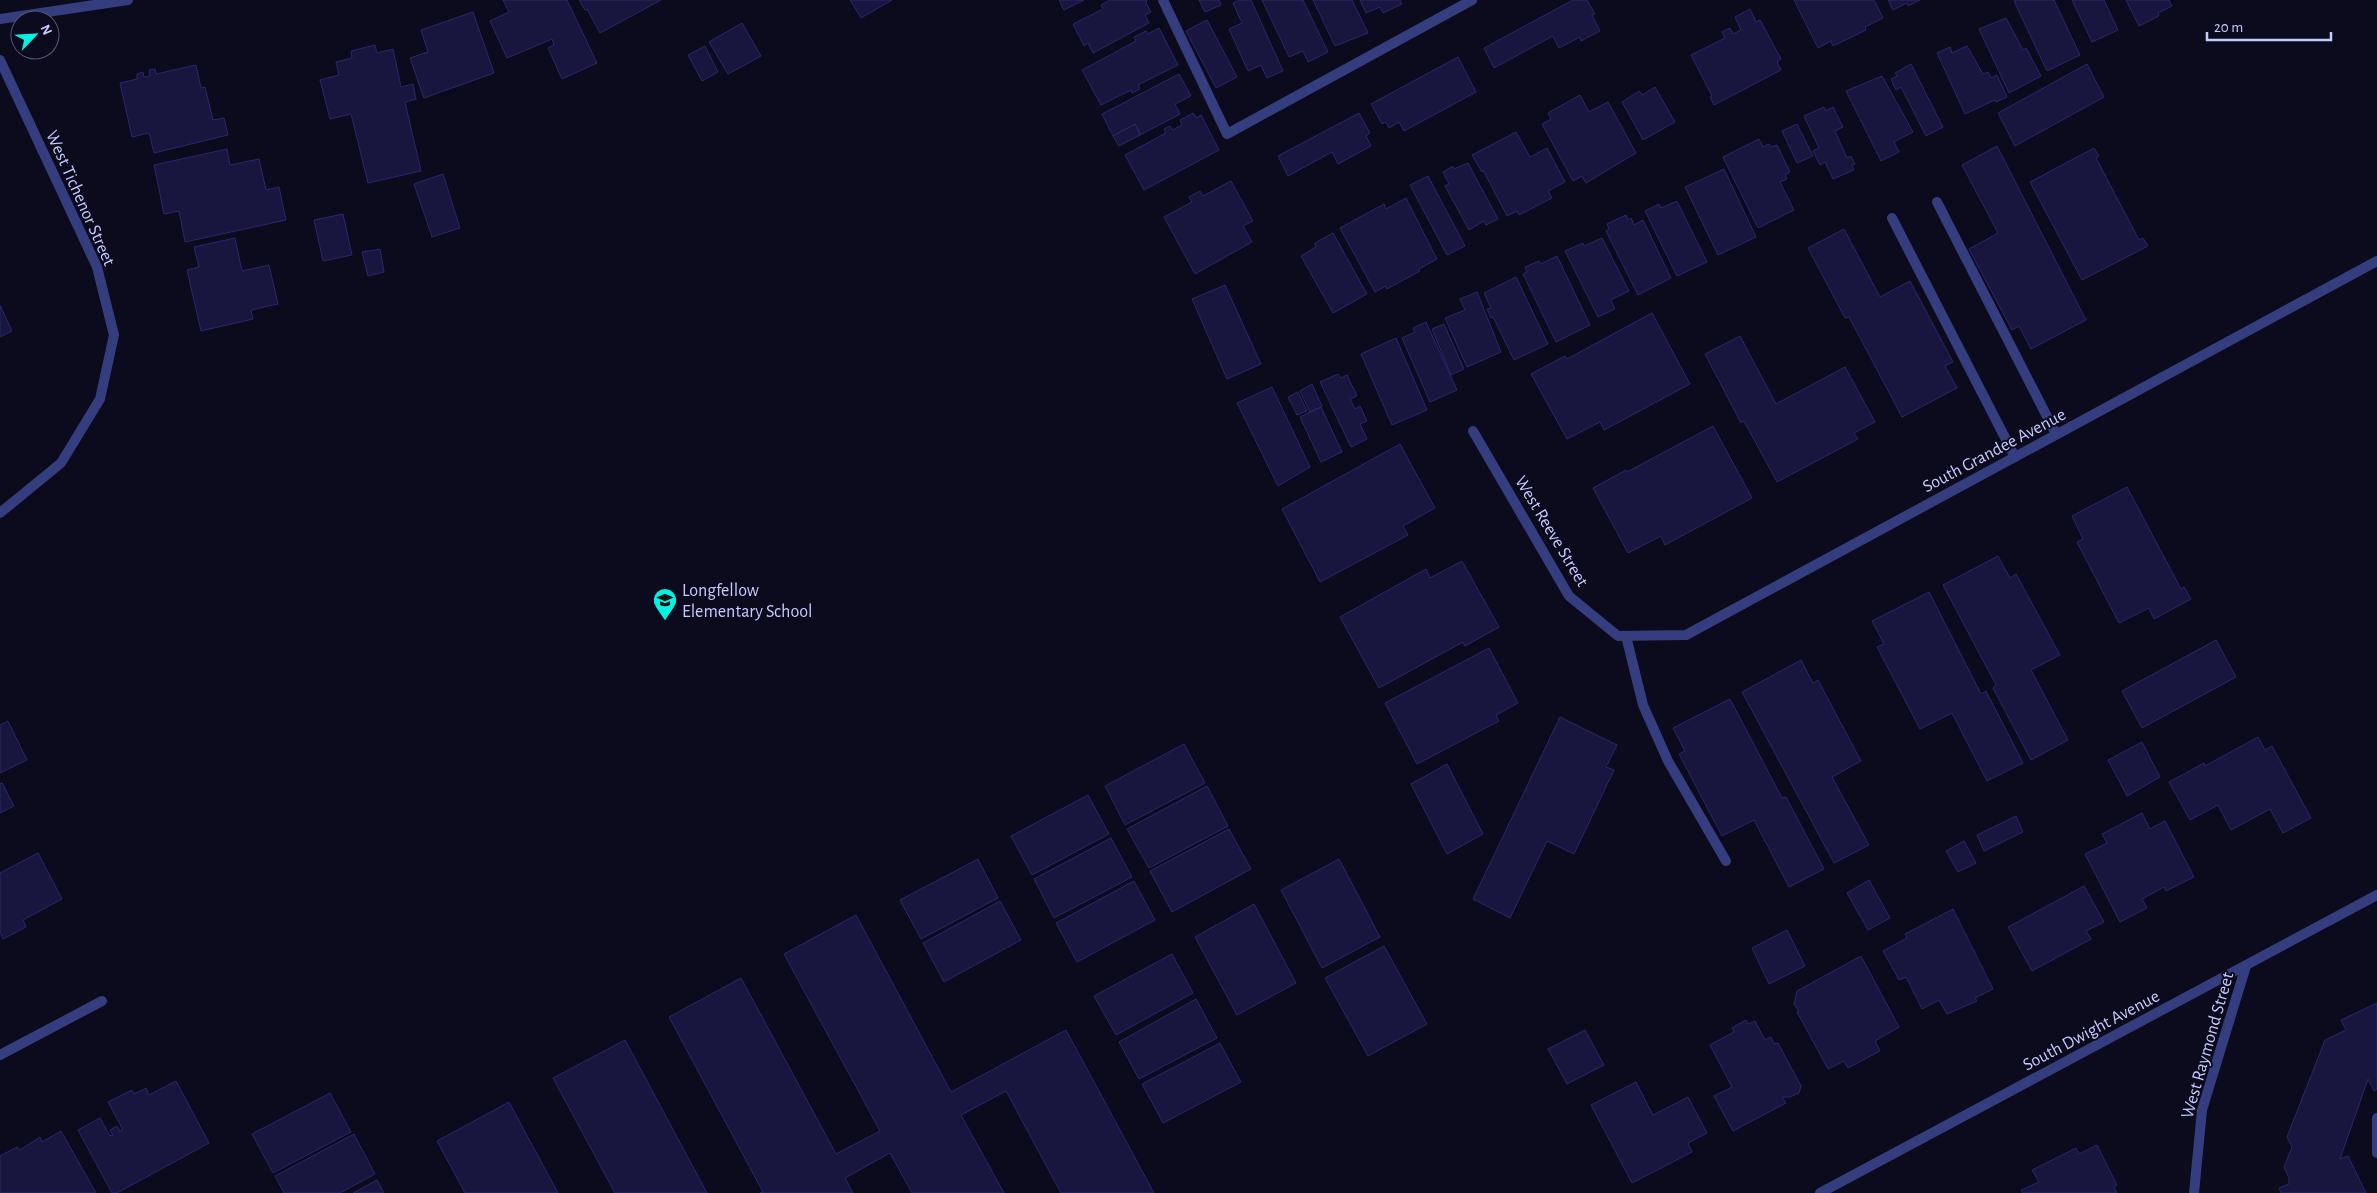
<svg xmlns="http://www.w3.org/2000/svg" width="2377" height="1193" viewBox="0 0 2377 1193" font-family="'Alegreya Sans',sans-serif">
<rect width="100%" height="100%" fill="#0b0b1d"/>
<g fill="#18163f" stroke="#2a276b">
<polygon points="503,0 567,0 597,63 562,79 548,48 554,45 552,39 507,58 490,21 509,12"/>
<polygon points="579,0 661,0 600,33 587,9 585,10"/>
<polygon points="850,0 892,0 861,18"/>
<polygon points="1059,0 1084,0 1064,10"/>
<polygon points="1110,0 1147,0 1146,3 1151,12 1145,15 1149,23 1093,53 1088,43 1084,46 1073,24 1103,9 1101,5"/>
<polygon points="1199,0 1219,0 1221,5 1205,12"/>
<polygon points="1239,0 1251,0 1283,71 1267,78 1261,65 1248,71 1229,29 1242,23 1233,3"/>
<polygon points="1262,0 1303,0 1328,52 1308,62 1303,51 1289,57"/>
<polygon points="1313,0 1352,0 1368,33 1335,46"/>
<polygon points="1360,0 1400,0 1402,4 1383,13 1380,7 1366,13"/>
<polygon points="1573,0 1587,0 1595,14 1592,15 1600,31 1581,41 1580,37 1559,48 1553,36 1494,68 1484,48"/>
<polygon points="1794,0 1874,0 1883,18 1865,27 1866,30 1833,46 1831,41 1818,48"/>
<polygon points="1888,0 1920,0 1908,6 1907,3 1893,10"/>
<polygon points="2017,0 2054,0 2080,55 2047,71 2014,1"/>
<polygon points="2072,0 2104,0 2118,30 2092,42"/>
<polygon points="2126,0 2169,0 2172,6 2158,13 2159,16 2139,26"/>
<polygon points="1750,9 1756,22 1760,20 1781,59 1777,62 1781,70 1714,105 1710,97 1712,96 1691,55 1725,38 1722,32 1730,28 1733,34 1741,30 1735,17"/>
<polygon points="473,12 494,73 424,98 410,58 428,52 421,30"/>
<polygon points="2006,18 2023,50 2026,48 2041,76 2009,93 1979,29"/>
<polygon points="1207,20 1237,77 1216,88 1186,31"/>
<polygon points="742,23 761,56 728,74 709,42"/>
<polygon points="1159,28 1178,65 1138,85 1140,89 1132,93 1131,90 1101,105 1082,70 1136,41 1134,37 1146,31 1148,34"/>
<polygon points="375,45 377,53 393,49 401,87 413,84 416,99 405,102 421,171 368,183 351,114 330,119 320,80 339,75 336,62 352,58 351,51"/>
<polygon points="705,46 718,72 702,81 688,55"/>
<polygon points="1967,46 1983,74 1988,72 1991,78 1997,75 2007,97 1996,102 1995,100 1965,114 1937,53 1950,47 1952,53"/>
<polygon points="1458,57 1476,92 1404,131 1399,122 1389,128 1386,122 1382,124 1371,104"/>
<polygon points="1911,64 1943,127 1926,136 1901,87 1896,90 1891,79 1897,76 1895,73"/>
<polygon points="2087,64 2104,97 2015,146 1998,113"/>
<polygon points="196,65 201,88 205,87 213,120 224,118 228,135 154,153 149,133 132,137 120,83 137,79 137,74 143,72 144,77 150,76 149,70 155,69 156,74"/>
<polygon points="1179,74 1191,96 1175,104 1180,114 1140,135 1135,124 1113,136 1102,114"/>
<polygon points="1882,76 1913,132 1894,142 1899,152 1881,161 1846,91"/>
<polygon points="1655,87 1675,122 1643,140 1622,102 1639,91 1642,95"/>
<polygon points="1580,95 1589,112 1608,102 1636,153 1586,183 1582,176 1573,181 1542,124 1551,119 1548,113"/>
<polygon points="1824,107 1826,111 1833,107 1843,127 1835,131 1847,158 1851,156 1855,164 1852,165 1854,170 1833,179 1825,162 1820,165 1813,151 1819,148 1804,116"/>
<polygon points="1193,113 1196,118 1201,115 1219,150 1144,190 1125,155 1166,133 1164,129 1170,126 1173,130 1182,125 1180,120"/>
<polygon points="1359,113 1370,133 1366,136 1371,146 1338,164 1332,152 1288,176 1278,156"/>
<polygon points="1135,124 1140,135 1119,146 1113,136"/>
<polygon points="1797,124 1813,156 1797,163 1782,131"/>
<polygon points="1516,132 1530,157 1547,148 1565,182 1548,191 1552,198 1519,215 1517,211 1507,216 1483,170 1482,172 1472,155"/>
<polygon points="1759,139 1763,147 1769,144 1771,147 1777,145 1790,172 1785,175 1787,179 1780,182 1794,210 1758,228 1723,157"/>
<polygon points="1997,146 2086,320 2031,349 2019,326 2012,330 1969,249 1998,233 1962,165"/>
<polygon points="2094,148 2099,156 2096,158 2139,240 2143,238 2148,246 2082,280 2030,182"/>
<polygon points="227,149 230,165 259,159 266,190 279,187 286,220 185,242 179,211 164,214 154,165"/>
<polygon points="1468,163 1498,219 1486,225 1484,221 1469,230 1445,186 1449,184 1443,172 1453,166 1454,169"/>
<polygon points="1724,169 1756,237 1718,255 1685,187"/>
<polygon points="443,174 460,228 432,237 414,184"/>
<polygon points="1428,176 1465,246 1447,255 1410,185"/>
<polygon points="1231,181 1253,221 1243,226 1252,242 1195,274 1164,217 1192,202 1189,197 1200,191 1203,196"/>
<polygon points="1406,198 1437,259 1419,269 1420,271 1387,289 1386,286 1375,292 1340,228 1384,204 1386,209"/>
<polygon points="1677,201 1707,262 1677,276 1645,211 1659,204 1661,208"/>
<polygon points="343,214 352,255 323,261 314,220"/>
<polygon points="1626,215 1628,220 1631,218 1634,225 1643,220 1671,278 1638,295 1606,231 1609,229 1607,224"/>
<polygon points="1844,229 1880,297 1910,281 1953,362 1945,366 1957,388 1902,417 1849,317 1845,318 1808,248"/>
<polygon points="1333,233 1367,294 1333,313 1301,256 1316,247 1315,243"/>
<polygon points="235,238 242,271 269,265 278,304 251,310 253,319 201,331 187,270 199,267 194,247"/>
<polygon points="1602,238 1629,291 1611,300 1615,309 1598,317 1565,251 1583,243 1584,246"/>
<polygon points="380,249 384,272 368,276 362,252"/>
<polygon points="1557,256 1590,325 1556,342 1523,274 1527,272 1525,267 1539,261 1541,264"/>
<polygon points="1516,277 1548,344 1514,360 1493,317 1491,318 1487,309 1491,308 1484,293"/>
<polygon points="1225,285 1261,364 1227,379 1192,299"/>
<polygon points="1477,292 1501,352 1467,367 1445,318 1465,310 1460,299"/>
<polygon points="0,305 12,331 0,337"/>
<polygon points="1652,313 1690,384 1604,430 1600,422 1567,439 1531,374 1565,356 1567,359"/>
<polygon points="1426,322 1457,390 1430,402 1402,338 1415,332 1413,328"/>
<polygon points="1444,324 1464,369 1451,375 1432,329"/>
<polygon points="1740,336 1776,404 1845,367 1875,422 1854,433 1858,439 1777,482 1744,421 1741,423 1705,354"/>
<polygon points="1396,338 1427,410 1392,425 1361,354"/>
<polygon points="1338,374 1341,378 1347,375 1357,396 1350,399 1355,409 1360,406 1367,421 1360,424 1367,439 1351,447 1320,382"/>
<polygon points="1312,384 1322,406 1310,412 1300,391"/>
<polygon points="1272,387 1310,467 1278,486 1237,403"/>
<polygon points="1298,392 1307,411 1297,415 1288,397"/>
<polygon points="1321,407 1342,452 1321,462 1300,417"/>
<polygon points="1713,426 1752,498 1665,545 1661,536 1628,553 1593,488 1626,470 1627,472"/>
<polygon points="1400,444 1435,508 1403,526 1408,535 1320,582 1282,509"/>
<polygon points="2127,487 2181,589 2184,587 2191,599 2154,619 2149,608 2119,623 2077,542 2083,539 2072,516"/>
<polygon points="1998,556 2010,578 2016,574 2060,655 2031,670 2068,740 2031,760 1993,688 1996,685 1943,585"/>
<polygon points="1462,561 1499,627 1465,646 1463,642 1379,688 1340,617 1426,569 1430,578"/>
<polygon points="1929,592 1981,694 1986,691 2023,763 1987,781 1952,713 1920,729 1877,647 1884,644 1872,621"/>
<polygon points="2216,640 2236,677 2142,728 2122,691"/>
<polygon points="1489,648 1518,703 1496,715 1499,721 1417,764 1385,703"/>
<polygon points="1801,660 1813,683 1818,680 1861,761 1832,777 1869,845 1834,863 1742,692"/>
<polygon points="1730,699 1782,798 1786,797 1824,869 1789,887 1754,820 1722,836 1679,754 1685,751 1673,728"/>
<polygon points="1560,717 1617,745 1606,767 1614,770 1574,854 1547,841 1510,918 1473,899"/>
<polygon points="8,721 27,760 0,773 0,725"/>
<polygon points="2258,737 2265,750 2272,746 2311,818 2283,833 2270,809 2231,830 2218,805 2190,820 2169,782 2204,763 2205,766"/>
<polygon points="2142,742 2160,777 2127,796 2108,760"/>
<polygon points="1184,744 1205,783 1125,825 1105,786"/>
<polygon points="1447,764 1483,834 1447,854 1411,784"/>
<polygon points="2,783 14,806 0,813 0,784"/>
<polygon points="1207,786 1228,826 1149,868 1127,829"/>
<polygon points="1088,795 1109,834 1032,875 1011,836"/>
<polygon points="2142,813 2150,829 2165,821 2194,877 2166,891 2164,887 2142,899 2147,908 2120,922 2085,854 2107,843 2102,834"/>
<polygon points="2016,816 2023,832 1984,851 1977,835"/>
<polygon points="1229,829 1251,869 1172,912 1150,871"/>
<polygon points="1111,838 1132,877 1054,918 1034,879"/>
<polygon points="1964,841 1976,863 1958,872 1946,851"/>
<polygon points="38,853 62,899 23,920 26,927 3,939 0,932 0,873"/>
<polygon points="978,859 998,898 921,939 900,900"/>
<polygon points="1339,859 1380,937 1322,968 1281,890"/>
<polygon points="1869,880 1890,918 1868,930 1847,893"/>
<polygon points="1134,881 1155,920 1077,962 1056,923"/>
<polygon points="2084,886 2104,922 2086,931 2091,939 2032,971 2008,927"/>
<polygon points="1000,901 1021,940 944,982 923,943"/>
<polygon points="1254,904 1296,983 1237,1015 1195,937"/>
<polygon points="1953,909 1993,989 1975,998 1977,1001 1947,1014 1939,1000 1922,1009 1906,977 1899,980 1883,951 1907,938 1905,934"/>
<polygon points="856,915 951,1092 1066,1030 1154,1193 1061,1193 1006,1091 961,1115 1004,1193 912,1193 890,1153 845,1178 853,1193 760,1193 763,1192 669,1017 741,978 836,1154 880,1131 784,954"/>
<polygon points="1787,930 1805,966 1769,984 1752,948"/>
<polygon points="1384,946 1427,1024 1368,1056 1325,978"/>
<polygon points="1172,954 1193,993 1116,1035 1094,996"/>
<polygon points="1861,956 1899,1027 1875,1041 1880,1051 1848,1068 1844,1061 1828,1069 1797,1012 1799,1011 1794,1004 1797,991"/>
<polygon points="1196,999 1217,1038 1139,1079 1119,1042"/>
<polygon points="2377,1003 2377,1089 2374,1091 2368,1079 2340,1159 2348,1156 2366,1193 2281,1193 2279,1188 2289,1184 2289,1178 2284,1167 2292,1147 2287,1137 2325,1040 2346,1030 2341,1020"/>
<polygon points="1746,1020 1748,1024 1755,1021 1765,1040 1771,1037 1774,1044 1778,1043 1801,1086 1799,1093 1790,1097 1782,1097 1786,1103 1733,1131 1714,1096 1732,1087 1710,1045 1734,1032 1732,1028"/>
<polygon points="1585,1030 1604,1065 1567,1084 1548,1049"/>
<polygon points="625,1040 707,1193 615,1193 553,1078"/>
<polygon points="1220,1043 1241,1082 1163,1123 1142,1084"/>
<polygon points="176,1081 209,1143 117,1193 112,1193 78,1130 100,1118 110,1136 113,1135 110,1130 117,1126 120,1131 123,1130 108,1102 132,1090 134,1094 146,1088 149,1095"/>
<polygon points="1636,1082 1653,1115 1688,1097 1707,1133 1688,1143 1692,1152 1632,1183 1591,1105"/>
<polygon points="330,1093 351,1132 273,1173 252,1134"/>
<polygon points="509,1102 558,1193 465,1193 437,1141"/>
<polygon points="61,1131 96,1193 0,1193 0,1156 17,1147 20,1150 40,1137 42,1142"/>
<polygon points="354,1134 375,1174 340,1193 284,1193 275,1176"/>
<polygon points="2097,1145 2117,1185 2114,1187 2117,1193 2023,1193 2021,1190 2039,1182 2032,1170 2076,1148 2079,1154"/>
<polygon points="377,1180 384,1193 353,1193"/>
</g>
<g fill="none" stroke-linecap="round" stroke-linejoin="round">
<g stroke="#343d7e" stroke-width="10">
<polyline points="1163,0 1227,134 1472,0"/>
<polyline points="1937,202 2056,434"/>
<polyline points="1892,218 2015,457"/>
<polyline points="1626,636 1643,705 1668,761 1726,861"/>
<polyline points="2377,1118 2377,1153"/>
</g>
<g stroke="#343d7e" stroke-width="10">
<polyline points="0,19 128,0"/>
<polyline points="0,60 97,267 114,335 100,399 61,463 0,513"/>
<polyline points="1473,431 1569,596 1618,636 1686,635 2377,261"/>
<polyline points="0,1055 102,1001"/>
<polyline points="1820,1193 2377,895"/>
<polyline points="2194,1193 2202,1110 2246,966"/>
</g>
</g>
<defs>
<g id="school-pin" transform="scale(1.25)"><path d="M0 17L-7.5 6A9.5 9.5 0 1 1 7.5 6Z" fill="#00f2e3" stroke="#0b0b1d"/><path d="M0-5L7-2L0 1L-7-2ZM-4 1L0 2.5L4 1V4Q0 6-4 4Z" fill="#111"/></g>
</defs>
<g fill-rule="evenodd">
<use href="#school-pin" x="665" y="600"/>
</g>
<g text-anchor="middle" stroke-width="4" stroke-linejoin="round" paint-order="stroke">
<g font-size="18" fill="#c7caff" stroke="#0b0b1d">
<text transform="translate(81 198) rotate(66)" y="6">West Tichenor Street</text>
<text transform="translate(1994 450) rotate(-28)" y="6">South Grandee Avenue</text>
<text transform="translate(1552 531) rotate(59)" y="6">West Reeve Street</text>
<text transform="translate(2091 1030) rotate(-28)" y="6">South Dwight Avenue</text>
<text transform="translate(2207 1045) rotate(-74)" y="6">West Raymond Street</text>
</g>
<g font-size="18" fill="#c7caff" stroke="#0b0b1d" text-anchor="start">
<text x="682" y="596">Longfellow<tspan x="682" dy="21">Elementary School</tspan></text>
</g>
</g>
<g transform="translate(35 35) rotate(65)"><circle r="24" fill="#0b0b1d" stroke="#565777"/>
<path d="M0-4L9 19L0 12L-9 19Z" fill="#00f2e3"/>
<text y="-8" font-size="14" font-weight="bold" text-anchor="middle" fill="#c7caff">N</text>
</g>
<path d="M2207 32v8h124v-8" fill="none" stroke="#c7caff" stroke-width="2.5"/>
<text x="2214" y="32" font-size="15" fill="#c7caff" stroke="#0b0b1d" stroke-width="4" paint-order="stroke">20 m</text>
</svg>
